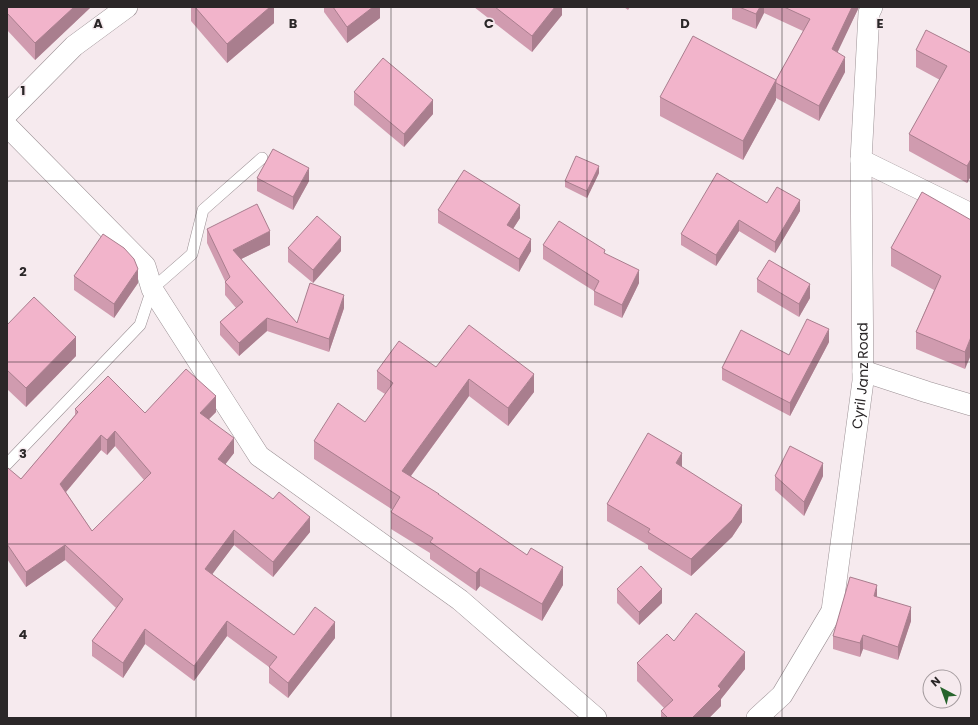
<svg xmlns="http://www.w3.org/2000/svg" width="978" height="725" viewBox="0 0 978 725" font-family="Poppins,sans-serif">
<rect width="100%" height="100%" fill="#f6eaee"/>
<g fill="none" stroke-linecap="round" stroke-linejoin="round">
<g stroke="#9c9195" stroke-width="12">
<polyline id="service" points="7,464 140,325 152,289 192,254 203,210 262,158"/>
</g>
<g stroke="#9c9195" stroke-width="22">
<g id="minor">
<polyline points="7,114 74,46 127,7"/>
<polyline points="7,126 145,266 152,289 259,456 460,600 596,718"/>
<polyline points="861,160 971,214"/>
<polyline points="863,371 927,392 971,405"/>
<path id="s1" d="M757 718 782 695 832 611 863 381 861 160 869 13 872 7"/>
</g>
</g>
<use href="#service" stroke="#fff" stroke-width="11"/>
<use href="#minor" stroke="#fff" stroke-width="21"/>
</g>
<g fill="#d09baf" fill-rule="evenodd">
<polygon points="7,7 91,7 35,60 7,30"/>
<polygon points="191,7 274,7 274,23 227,63 191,21"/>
<polygon points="324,7 380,7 380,18 347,43 324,12"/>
<polygon points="474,7 562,7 562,15 532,52"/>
<polygon points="624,7 630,7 628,10"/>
<polygon points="732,7 859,7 837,52 845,72 819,121 776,98 776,100 743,160 660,116 660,97 776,80 803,31 764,13 756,29 732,19"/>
<polygon points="916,50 971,53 971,176 967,183 909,151 909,134 940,80 916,67"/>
<polygon points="354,92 433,114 404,147 354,105"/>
<polygon points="599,173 587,198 565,187 565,181"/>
<polygon points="257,178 309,181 293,210 257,191"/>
<polygon points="767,203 800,211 775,253 739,231 716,266 681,245 681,234"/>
<polygon points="438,210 520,218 513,229 531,251 519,272 438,223"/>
<polygon points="971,220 965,369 916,349 916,332 934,290 891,266 891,248"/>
<polygon points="207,229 270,245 241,259 297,323 344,308 329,352 267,331 239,356 220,335 220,322 236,308 225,295 225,281 207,243"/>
<polygon points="543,245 605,253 639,283 622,318 594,305 594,291 543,259"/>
<polygon points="288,248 341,251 313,283 288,262"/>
<polygon points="74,276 138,283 114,318 74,290"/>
<polygon points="757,279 810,298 799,317 757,292"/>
<polygon points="7,325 76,356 26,407 7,389"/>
<polygon points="829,342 790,416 722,380 722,368 789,355"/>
<polygon points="436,367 534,392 508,426 469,396 411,476 439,495 563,585 542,621 480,586 476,591 430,559 430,553 391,529 391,512 393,510 314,459 314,441 365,422 385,394 377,389 377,371"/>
<path d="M75 409 145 413 216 412 209 419 234 453 225 464 310 532 273 577 234 545 212 574 294 635 335 638 288 698 269 683V667L227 636 194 681 145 644 123 678 92 656V641L116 608 65 560 26 587 7 559V470L21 479 75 415ZM115 446 144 480 92 531 66 492 101 450 107 455Z"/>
<polygon points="682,467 742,522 732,537 691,576 648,549 648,545 607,521 607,504"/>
<polygon points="775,476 823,476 804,516 775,490"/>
<polygon points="617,589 662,603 639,625 617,603"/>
<polygon points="877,597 911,621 898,660 863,649 860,657 833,649 833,636"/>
<polygon points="674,641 745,669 721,699 721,706 709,718 661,718 661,711 664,708 637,681 637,663"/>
</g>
<g fill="#a97e8e">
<polygon points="74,7 91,7 35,60 35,43"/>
<polygon points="270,7 274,7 274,23 227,63 227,44"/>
<polygon points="373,7 380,7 380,18 347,43 347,27"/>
<polygon points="555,7 562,7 562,15 532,52 532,36"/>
<polygon points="760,7 764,7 764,13 756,29 756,14"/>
<polygon points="852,7 859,7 832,64 832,49"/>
<polygon points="845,57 845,72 819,121 819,106"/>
<polygon points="776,80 776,100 743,160 743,141"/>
<polygon points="433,100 433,114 404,147 404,134"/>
<polygon points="971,159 971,176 967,183 967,166"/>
<polygon points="599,166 599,173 587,198 587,191"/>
<polygon points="309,168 309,181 293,210 293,197"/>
<polygon points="800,200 800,211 775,253 775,242"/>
<polygon points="520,205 520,218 507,238 507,225"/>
<polygon points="739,220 739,231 716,266 716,255"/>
<polygon points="270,231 270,245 233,263 233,250"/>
<polygon points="341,237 341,251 313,283 313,270"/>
<polygon points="531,239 531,251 519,272 519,259"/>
<polygon points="138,269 138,283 114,318 114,304"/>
<polygon points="639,270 639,283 622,318 622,305"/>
<polygon points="810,284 810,298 799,317 799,304"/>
<polygon points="344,295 344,308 329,352 329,339"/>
<polygon points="267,318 267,331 239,356 239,343"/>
<polygon points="829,329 829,342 790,416 790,403"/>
<polygon points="76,337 76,356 26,407 26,388"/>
<polygon points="971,337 971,355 965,369 965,352"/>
<polygon points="534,374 534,392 508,426 508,408"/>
<polygon points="469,379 469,396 402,488 402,471"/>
<polygon points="216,396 216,412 200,428 200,413"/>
<polygon points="115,431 115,446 107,455 107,440"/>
<polygon points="101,435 101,450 60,499 60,484"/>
<polygon points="234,438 234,453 218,474 218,459"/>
<polygon points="682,453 682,470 676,463"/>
<polygon points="823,463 823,476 804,516 804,502"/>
<polygon points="742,505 742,522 732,537 691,576 691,559"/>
<polygon points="310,517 310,532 273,577 273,562"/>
<polygon points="234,530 234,545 205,584 205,569"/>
<polygon points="65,545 65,560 26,587 26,572"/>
<polygon points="563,567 563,585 542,621 542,604"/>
<polygon points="480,568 480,586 476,591 476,573"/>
<polygon points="877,585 877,598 874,596"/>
<polygon points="662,589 662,603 639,625 639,612"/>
<polygon points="911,607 911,621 898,660 898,647"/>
<polygon points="227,621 227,636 194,681 194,666"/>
<polygon points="335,622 335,638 288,698 288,683"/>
<polygon points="145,629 145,644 123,678 123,663"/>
<polygon points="863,635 863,649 860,657 860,643"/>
<polygon points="745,652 745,669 721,699 721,706 709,718 692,718"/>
</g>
<g fill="#f2b4cb" stroke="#a97e8e" fill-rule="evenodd">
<polygon points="7,7 74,7 35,43 7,13"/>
<polygon points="195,7 270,7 227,44"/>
<polygon points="333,7 373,7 347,27"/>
<polygon points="495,7 555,7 532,36"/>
<polygon points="739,7 760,7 756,14"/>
<polygon points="784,7 852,7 832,49 845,57 819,106 776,83 776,80 810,19"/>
<polygon points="926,30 971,53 971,159 967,166 909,134 947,66 916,50"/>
<polygon points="693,36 776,80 743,141 660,97"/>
<polygon points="383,58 433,100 404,134 354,92"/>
<polygon points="273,149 309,168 293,197 257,178"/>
<polygon points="576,156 599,166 587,191 565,181"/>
<polygon points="464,170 520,205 507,225 531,239 519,259 438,210"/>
<polygon points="717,173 767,203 777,187 800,200 775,242 739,220 716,255 681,234"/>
<polygon points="922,192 971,220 971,337 965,352 916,332 941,276 891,248"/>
<polygon points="257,204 270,231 233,250 297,323 310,283 344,295 329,339 267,318 239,343 220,322 243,302 225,282 230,277 207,229"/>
<polygon points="317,216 341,237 313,270 288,248"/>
<polygon points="559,221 605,250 604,253 639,270 622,305 594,291 599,281 543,245"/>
<polygon points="103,234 124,248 134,259 138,269 114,304 74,276"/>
<polygon points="769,260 810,284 799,304 757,279"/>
<polygon points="34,297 76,337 26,388 7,370 7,325"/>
<polygon points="807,319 829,329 790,403 722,368 741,330 789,355"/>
<polygon points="469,325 534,374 508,408 469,379 402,471 439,494 438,494 527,555 531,548 563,567 542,604 480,568 476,573 430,542 433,538 391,512 400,497 314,441 338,403 365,422 393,383 377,371 399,341 436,367"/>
<path d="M186 369 216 396 200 413 234 438 218 459 273 499 279 492 310 517 273 562 234 530 205 569 294 635 315 607 335 622 288 683 269 667 277 657 227 621 194 666 145 629 123 663 92 641 123 599 65 545 26 572 7 544V470L8 468 21 479 78 412 75 409 108 376 145 413ZM115 431 151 473 92 531 60 484 101 435 107 440Z"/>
<polygon points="648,433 682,453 676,463 742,505 732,520 691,559 648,532 650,529 607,504"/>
<polygon points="790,446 823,463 804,502 775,476"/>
<polygon points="641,566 662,589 639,612 617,589"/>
<polygon points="850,577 877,585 874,596 911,607 898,647 863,635 860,643 833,636"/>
<polygon points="696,613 745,652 718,686 721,689 692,718 668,718 661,711 673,700 637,663 667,634 674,641"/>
</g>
<path fill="none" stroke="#2b2728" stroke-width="1" stroke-opacity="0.55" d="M196 7V718M391 7V718M587 7V718M782 7V718M7 181H971M7 362H971M7 544H971"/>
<g text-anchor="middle" stroke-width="3" stroke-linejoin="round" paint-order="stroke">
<g font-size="14" fill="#2b2728" stroke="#f6eaee">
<text dy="5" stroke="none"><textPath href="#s1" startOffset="369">Cyril Janz Road</textPath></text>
</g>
</g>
<g font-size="13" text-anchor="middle" font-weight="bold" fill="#2b2728" stroke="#f6eaee" stroke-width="3" stroke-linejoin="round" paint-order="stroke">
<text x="98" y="28">A</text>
<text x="293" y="28">B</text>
<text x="489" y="28">C</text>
<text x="685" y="28">D</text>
<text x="880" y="28">E</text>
<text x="23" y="95">1</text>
<text x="23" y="276">2</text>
<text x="23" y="458">3</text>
<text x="23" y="639">4</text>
</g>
<rect width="978" height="725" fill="none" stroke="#2b2728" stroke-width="16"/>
<g transform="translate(942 689) rotate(319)"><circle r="19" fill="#f6eaee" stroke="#a59c9f"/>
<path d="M0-3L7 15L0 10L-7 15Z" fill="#27642c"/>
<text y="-6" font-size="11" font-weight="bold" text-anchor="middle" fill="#2b2728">N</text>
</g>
</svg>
